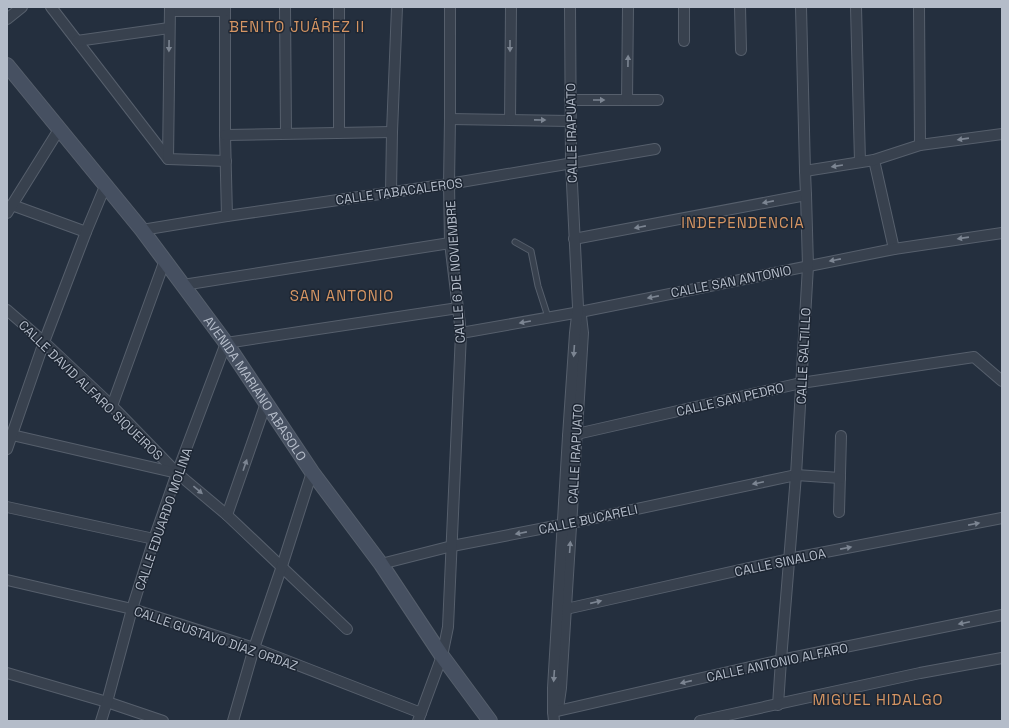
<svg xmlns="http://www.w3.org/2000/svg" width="1009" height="728" viewBox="0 0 1009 728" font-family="'Space Grotesk',sans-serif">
<rect width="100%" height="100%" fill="#242f3e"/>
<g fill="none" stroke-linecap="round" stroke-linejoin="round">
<g stroke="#565f6c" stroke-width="7">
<polyline id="lane" points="515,242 531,251 538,286 548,317"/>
</g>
<g stroke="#565f6c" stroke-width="12">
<g id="street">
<polyline points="51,7 168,159 226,161"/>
<polyline points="225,7 225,135 227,216"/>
<polyline points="285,7 286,133"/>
<polyline points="740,7 741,50"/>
<polyline points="856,7 860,162"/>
<polyline points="919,7 920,145"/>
<polyline points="170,11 225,11"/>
<polyline points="7,19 22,7"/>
<polyline points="77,41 169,28"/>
<polyline points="684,41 684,7"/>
<polyline points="570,100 658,100"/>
<polyline points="627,100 628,7"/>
<polyline points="450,119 570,121"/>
<polyline points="510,120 511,7"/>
<polyline points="339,132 339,7"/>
<polyline points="225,135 392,132"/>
<polyline points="168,159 170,7"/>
<polyline points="874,160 894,249"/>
<polyline points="805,171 874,160 920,145 1002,134"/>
<polyline points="391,192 392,132 397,7"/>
<polyline points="12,205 86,232"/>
<polyline points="7,213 60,128"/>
<polyline points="142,230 227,216 449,184 655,149"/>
<polyline points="574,239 806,195"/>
<polyline points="183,285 450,243"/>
<polyline points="7,310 44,342 112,406 177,473 227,515 347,629"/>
<polyline points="461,333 580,312 894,249 1002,233"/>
<polyline points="112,406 165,260"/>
<polyline points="12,435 177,473"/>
<polyline points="568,436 801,383 974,357 1002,381"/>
<polyline points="7,449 44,342 86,232 106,184"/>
<polyline points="7,507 154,539"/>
<polyline points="839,512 841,436"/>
<polyline points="227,515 266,403"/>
<polyline points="381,564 452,546 571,523 796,475 840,478"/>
<polyline points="7,580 132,609 254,648 421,713"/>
<polyline points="558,610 566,609 789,559 1002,518"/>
<polyline points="7,673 107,702 163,721"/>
<polyline points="778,705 781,660 796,475 808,266 806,195 805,171 801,7"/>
<polyline points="558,709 561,688 583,333 581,316"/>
<polyline points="553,712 781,660 1002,615"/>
<polyline points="101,721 107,702 132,609 154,539 177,473 226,343 458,308"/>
<polyline points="233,721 254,648 282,566 312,472"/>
<polyline points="418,721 442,656 448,627 461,333 450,243 449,184 450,119 450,7"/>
<polyline points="554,721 553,712 553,688 568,436 575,333 578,307 571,163 570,7"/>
<polyline points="700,721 920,673 1002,658"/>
</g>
</g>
<g stroke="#565f6c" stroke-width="16">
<g id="secondary">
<path id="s1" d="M7 65 142 230 226 343 312 472 381 564 442 656 490 721"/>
</g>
</g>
<use href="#lane" stroke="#38414e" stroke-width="5"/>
<use href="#street" stroke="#38414e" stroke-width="10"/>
<use href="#secondary" stroke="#465061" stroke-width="14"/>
</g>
<defs><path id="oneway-solid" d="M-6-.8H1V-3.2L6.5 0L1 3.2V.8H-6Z"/></defs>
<g fill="#7c8592">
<use href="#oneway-solid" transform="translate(169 46) rotate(91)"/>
<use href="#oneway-solid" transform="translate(510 46) rotate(90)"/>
<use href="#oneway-solid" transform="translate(628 61) rotate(-89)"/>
<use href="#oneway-solid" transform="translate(599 100)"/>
<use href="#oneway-solid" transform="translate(540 120) rotate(1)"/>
<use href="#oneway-solid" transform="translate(963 139) rotate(172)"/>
<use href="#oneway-solid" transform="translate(837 166) rotate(171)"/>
<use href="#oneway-solid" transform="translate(768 202) rotate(169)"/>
<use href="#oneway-solid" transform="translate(640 227) rotate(169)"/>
<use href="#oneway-solid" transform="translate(963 238) rotate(172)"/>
<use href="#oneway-solid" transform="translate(835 260) rotate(169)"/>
<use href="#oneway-solid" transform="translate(653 297) rotate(169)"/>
<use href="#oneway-solid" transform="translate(525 322) rotate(170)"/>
<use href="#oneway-solid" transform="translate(574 351) rotate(94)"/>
<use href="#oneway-solid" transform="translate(245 465) rotate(-71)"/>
<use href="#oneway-solid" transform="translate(758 483) rotate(168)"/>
<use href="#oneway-solid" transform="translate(198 490) rotate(40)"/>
<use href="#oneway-solid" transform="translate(974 524) rotate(-11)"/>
<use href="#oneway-solid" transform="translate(521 533) rotate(169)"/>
<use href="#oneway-solid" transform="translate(570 547) rotate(-86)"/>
<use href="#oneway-solid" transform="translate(846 548) rotate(-11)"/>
<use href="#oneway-solid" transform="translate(596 602) rotate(-13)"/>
<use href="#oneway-solid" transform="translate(964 623) rotate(168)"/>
<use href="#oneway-solid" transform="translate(554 676) rotate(94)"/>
<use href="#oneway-solid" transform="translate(686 682) rotate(167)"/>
</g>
<g text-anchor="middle" stroke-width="3" stroke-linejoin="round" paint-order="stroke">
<g font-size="13" fill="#b4bcc9" stroke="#1d2633">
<text transform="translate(571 133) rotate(-91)" y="5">CALLE IRAPUATO</text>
<text transform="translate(399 191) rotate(-8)" y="5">CALLE TABACALEROS</text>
<text transform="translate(455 272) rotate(-94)" y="5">CALLE 6 DE NOVIEMBRE</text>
<text transform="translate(731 281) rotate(-11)" y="5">CALLE SAN ANTONIO</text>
<text transform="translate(803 356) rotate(-87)" y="5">CALLE SALTILLO</text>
<text dy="5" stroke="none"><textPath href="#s1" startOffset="408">AVENIDA MARIANO ABASOLO</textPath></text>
<text transform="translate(91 390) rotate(44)" y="5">CALLE DAVID ALFARO SIQUEIROS</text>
<text transform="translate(730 399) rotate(-13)" y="5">CALLE SAN PEDRO</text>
<text transform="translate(575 454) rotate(-87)" y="5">CALLE IRAPUATO</text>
<text transform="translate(163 519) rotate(-71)" y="5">CALLE EDUARDO MOLINA</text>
<text transform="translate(588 519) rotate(-12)" y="5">CALLE BUCARELI</text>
<text transform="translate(780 562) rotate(-12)" y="5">CALLE SINALOA</text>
<text transform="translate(216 638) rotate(19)" y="5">CALLE GUSTAVO DÍAZ ORDAZ</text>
<text transform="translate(777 662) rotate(-12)" y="5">CALLE ANTONIO ALFARO</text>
</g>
<g font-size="15" letter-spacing="1" fill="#d59563" stroke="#1d2633">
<text x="297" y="32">BENITO JUÁREZ II</text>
<text x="743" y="228">INDEPENDENCIA</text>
<text x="342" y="301">SAN ANTONIO</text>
<text x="878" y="705">MIGUEL HIDALGO</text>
</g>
</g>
<rect width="1009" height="728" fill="none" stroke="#b4bcc9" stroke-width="16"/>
</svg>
